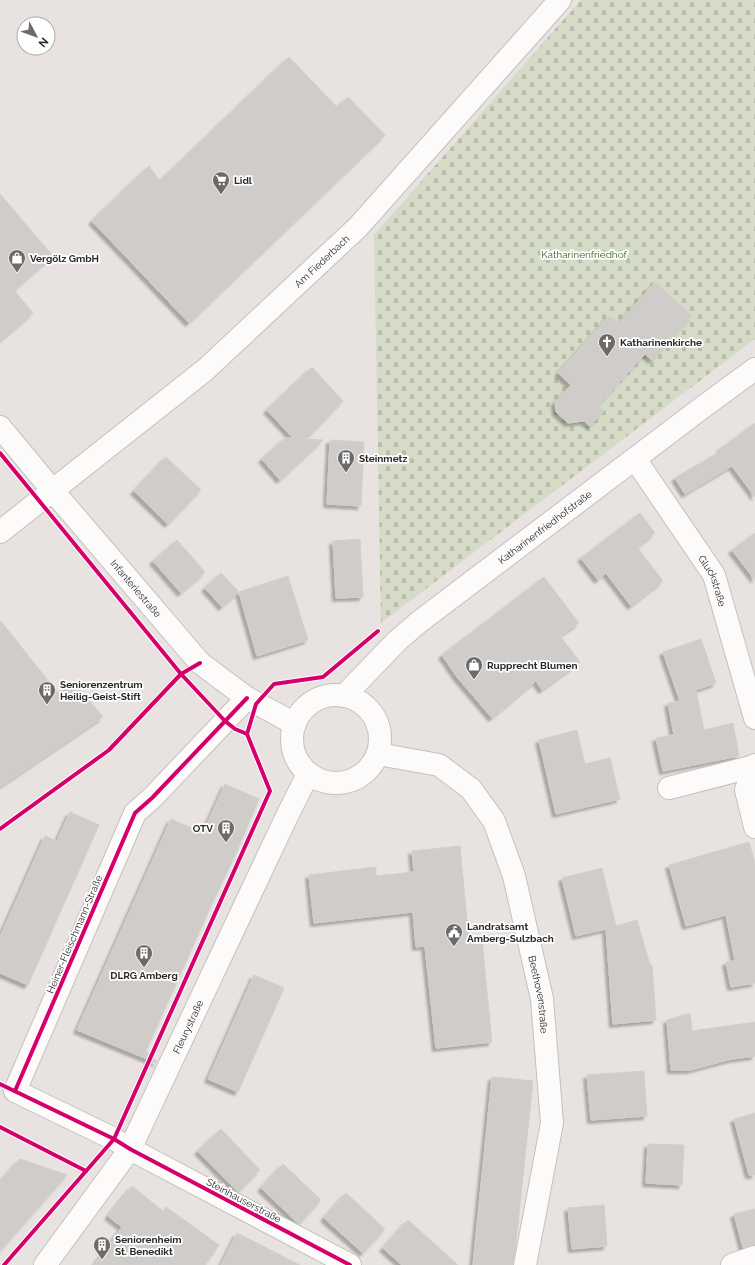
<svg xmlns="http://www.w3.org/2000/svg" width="755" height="1265" viewBox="0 0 755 1265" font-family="Raleway,sans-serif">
<defs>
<pattern id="cemetery-stones" width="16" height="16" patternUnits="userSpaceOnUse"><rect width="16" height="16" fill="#d6dbc8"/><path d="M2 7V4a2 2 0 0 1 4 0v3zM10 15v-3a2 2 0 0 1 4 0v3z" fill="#b8bcac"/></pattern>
<filter id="shadow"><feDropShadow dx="-3.5" dy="3.5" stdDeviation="1" flood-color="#0004"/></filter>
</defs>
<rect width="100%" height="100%" fill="#e8e3e0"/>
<polygon fill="url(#cemetery-stones)" points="581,0 755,0 755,339 381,623 374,235"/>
<g fill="#cfccc9" stroke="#d3cfcc" filter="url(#shadow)">
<polygon points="289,57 337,107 348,97 385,135 189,323 92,221 149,166 160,181"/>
<polygon points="0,194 53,256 14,290 33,313 0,341"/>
<polygon points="655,282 692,316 652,360 645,354 598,406 604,411 590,426 584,421 568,423 556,412 555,402 571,385 558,373 609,316 618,324"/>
<polygon points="312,367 343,401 306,439 323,440 280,480 262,459 285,438 293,438 267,410"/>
<polygon points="755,423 755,497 732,466 685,494 675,478 721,451 720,449"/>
<polygon points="330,440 364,442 361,506 327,504"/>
<polygon points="166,457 201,490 168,524 134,491"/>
<polygon points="640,513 655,533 637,547 663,581 631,606 606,573 598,580 581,558"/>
<polygon points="755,533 755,580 732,550"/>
<polygon points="360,539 363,597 336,598 333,541"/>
<polygon points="177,540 205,572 181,593 153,561"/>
<polygon points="221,573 239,592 222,607 205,588"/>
<polygon points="288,576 308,640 257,656 239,592"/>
<polygon points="544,577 579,623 560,636 580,662 542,690 536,681 492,718 457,677 442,655"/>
<polygon points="0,620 58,693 75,683 103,717 0,787"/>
<polygon points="701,639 716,683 696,690 704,730 733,723 739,756 663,771 656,738 674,735 668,703 680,701 663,652"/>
<polygon points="577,730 585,764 610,758 620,799 556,814 539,740"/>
<polygon points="225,784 259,799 238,849 211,906 146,1051 157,1062 157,1063 77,1030 171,819 203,833"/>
<polygon points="70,812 99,825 28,985 0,973 0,937 45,836 57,841"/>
<polygon points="749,842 755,863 755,983 731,987 726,962 735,961 726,915 686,926 669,865"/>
<polygon points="460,846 469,941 482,940 492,1042 436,1048 425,946 416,947 413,912 314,923 309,875 376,867 376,876 414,872 412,851"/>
<polygon points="602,868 616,926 637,920 650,965 652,965 656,1020 613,1024 606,929 576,936 562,878"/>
<polygon points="254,975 284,988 238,1092 208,1079"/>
<polygon points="690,1013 692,1031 755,1022 755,1056 732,1059 690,1070 671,1070 667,1020"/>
<polygon points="644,1071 647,1116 591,1120 587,1075"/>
<polygon points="492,1077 533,1081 516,1243 513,1265 473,1265"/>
<polygon points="755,1113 755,1175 749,1175 734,1119"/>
<polygon points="221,1129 260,1170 238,1192 198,1151"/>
<polygon points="648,1144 684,1145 682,1185 646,1183"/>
<polygon points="20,1159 67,1175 0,1251 0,1182"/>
<polygon points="283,1164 321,1200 299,1224 261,1188"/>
<polygon points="132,1186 163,1211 166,1207 219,1245 205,1265 94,1265 122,1227 108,1216"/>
<polygon points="346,1193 385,1229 363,1253 324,1218"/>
<polygon points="604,1205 607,1246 572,1249 568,1208"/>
<polygon points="755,1209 755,1245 743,1248 734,1214"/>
<polygon points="408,1220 458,1265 402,1265 383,1248"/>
<polygon points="237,1233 300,1265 221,1265"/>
</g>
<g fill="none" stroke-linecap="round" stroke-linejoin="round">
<g stroke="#c2c1c1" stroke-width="24">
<g id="minor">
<path id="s1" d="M635 459 714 575 755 718"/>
<path id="s2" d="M0 532 205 370 358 227 560 0"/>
<polyline points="247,698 152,798 135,813 15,1091 114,1139 130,1149 350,1265"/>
<path id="s3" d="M378 754 439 765 471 789 494 821 514 876 542 999 552 1123 525 1265"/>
<polyline points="755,765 746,790 755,827"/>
<polyline points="669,788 755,766"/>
<polyline points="732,1265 755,1257"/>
</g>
</g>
<g stroke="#c2c1c1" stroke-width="24">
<g id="tertiary">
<path id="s4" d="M0 427 53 491 200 663 247 698 295 724"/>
<circle cx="336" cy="739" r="44"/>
<path id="s5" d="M344 696 397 641 419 622 703 407 755 369"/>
<path id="s6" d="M45 1265 130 1149 287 816 308 774"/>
</g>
</g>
<use href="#minor" stroke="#fcfbfa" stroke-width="22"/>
<use href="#tertiary" stroke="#fcfbfa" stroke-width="22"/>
<g stroke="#fff" stroke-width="6">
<g id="cycleway">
<polyline points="0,453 181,674 225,721 235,729 247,734"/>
<polyline points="0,829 109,750 181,674 200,663"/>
<polyline points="0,1084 114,1139 130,1149 350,1265"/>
<polyline points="15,1091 135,813 152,798 247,698"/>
<polyline points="0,1127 86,1171"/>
<polyline points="4,1265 114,1139 270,791 247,734 256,704 274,684 323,677 378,631"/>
</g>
</g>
<use href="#cycleway" stroke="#d6006c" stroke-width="4"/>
</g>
<defs>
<g id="supermarket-pin" transform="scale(0.9)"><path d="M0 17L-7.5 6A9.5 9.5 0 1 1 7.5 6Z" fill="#6c6b6a" stroke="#fff"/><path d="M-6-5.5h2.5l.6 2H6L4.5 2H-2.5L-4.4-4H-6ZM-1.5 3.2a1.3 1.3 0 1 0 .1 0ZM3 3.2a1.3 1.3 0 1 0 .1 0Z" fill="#fff"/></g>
<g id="shop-pin" transform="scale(0.9)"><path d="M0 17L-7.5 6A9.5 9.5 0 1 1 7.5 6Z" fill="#6c6b6a" stroke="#fff"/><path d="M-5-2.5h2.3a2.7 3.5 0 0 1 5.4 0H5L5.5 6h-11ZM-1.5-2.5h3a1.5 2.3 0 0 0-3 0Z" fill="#fff"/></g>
<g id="church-pin" transform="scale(0.9)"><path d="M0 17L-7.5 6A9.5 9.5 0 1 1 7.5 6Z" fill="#6c6b6a" stroke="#fff"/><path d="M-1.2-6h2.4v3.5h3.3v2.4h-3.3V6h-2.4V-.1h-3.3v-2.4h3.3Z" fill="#fff"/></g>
<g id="building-pin" transform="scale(0.9)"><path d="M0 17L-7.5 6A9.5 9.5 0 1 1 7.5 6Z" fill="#6c6b6a" stroke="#fff"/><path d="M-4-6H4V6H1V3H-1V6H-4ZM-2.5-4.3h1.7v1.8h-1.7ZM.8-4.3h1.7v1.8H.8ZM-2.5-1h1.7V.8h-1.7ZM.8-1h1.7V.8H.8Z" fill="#fff"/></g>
<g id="civic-pin" transform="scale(0.9)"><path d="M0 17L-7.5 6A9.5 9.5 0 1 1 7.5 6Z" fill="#6c6b6a" stroke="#fff"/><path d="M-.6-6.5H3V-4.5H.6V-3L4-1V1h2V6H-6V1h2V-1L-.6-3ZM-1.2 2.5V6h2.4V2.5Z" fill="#fff"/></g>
</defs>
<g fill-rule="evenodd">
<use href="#supermarket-pin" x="221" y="180"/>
<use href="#shop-pin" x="17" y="258"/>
<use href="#church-pin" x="607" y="342"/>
<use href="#building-pin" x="346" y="458"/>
<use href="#shop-pin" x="474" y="665"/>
<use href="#building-pin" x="47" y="690"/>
<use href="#building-pin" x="226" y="828"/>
<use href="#civic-pin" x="454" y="932"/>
<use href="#building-pin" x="144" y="953"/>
<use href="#building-pin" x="102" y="1245"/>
</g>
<g text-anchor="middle" stroke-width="3.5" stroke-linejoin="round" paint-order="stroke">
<g font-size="10" font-weight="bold" fill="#2a2a2a" stroke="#fff" text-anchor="start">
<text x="234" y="184">Lidl</text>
<text x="30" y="262">Vergölz GmbH</text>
<text x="620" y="346">Katharinenkirche</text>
<text x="359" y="462">Steinmetz</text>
<text x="487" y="669">Rupprecht Blumen</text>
<text x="60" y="688">Seniorenzentrum<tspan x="60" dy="12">Heilig-Geist-Stift</tspan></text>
<text x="213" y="832" text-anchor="end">OTV</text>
<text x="467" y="930">Landratsamt<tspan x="467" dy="12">Amberg-Sulzbach</tspan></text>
<text x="144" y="979" text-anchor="middle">DLRG Amberg</text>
<text x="115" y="1243">Seniorenheim<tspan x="115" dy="12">St. Benedikt</tspan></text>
</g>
<g font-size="10" fill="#35641d" stroke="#fff">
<text x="584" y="258">Katharinenfriedhof</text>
</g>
<g font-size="10" fill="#2a2a2a" stroke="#fff">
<text dy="4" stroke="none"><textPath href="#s2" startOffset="421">Am Fiederbach</textPath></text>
<text dy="4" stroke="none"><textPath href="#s5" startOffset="263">Katharinenfriedhofstraße</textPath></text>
<text dy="4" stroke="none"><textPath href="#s1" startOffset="145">Gluckstraße</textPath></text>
<text dy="4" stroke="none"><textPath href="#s4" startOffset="211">Infanteriestraße</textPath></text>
<text transform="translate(74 934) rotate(-67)" y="4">Heiner-Fleischmann-Straße</text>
<text dy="4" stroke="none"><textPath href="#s3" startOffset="321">Beethovenstraße</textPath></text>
<text dy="4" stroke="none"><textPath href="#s6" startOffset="279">Fleurystraße</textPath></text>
<text transform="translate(244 1200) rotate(28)" y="4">Steinhauserstraße</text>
</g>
</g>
<g transform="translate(36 36) rotate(131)"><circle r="19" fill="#ffffff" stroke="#aaaaaa"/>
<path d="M0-3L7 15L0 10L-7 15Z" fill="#6c6b6a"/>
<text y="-6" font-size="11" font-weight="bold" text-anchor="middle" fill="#2a2a2a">N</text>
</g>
</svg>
